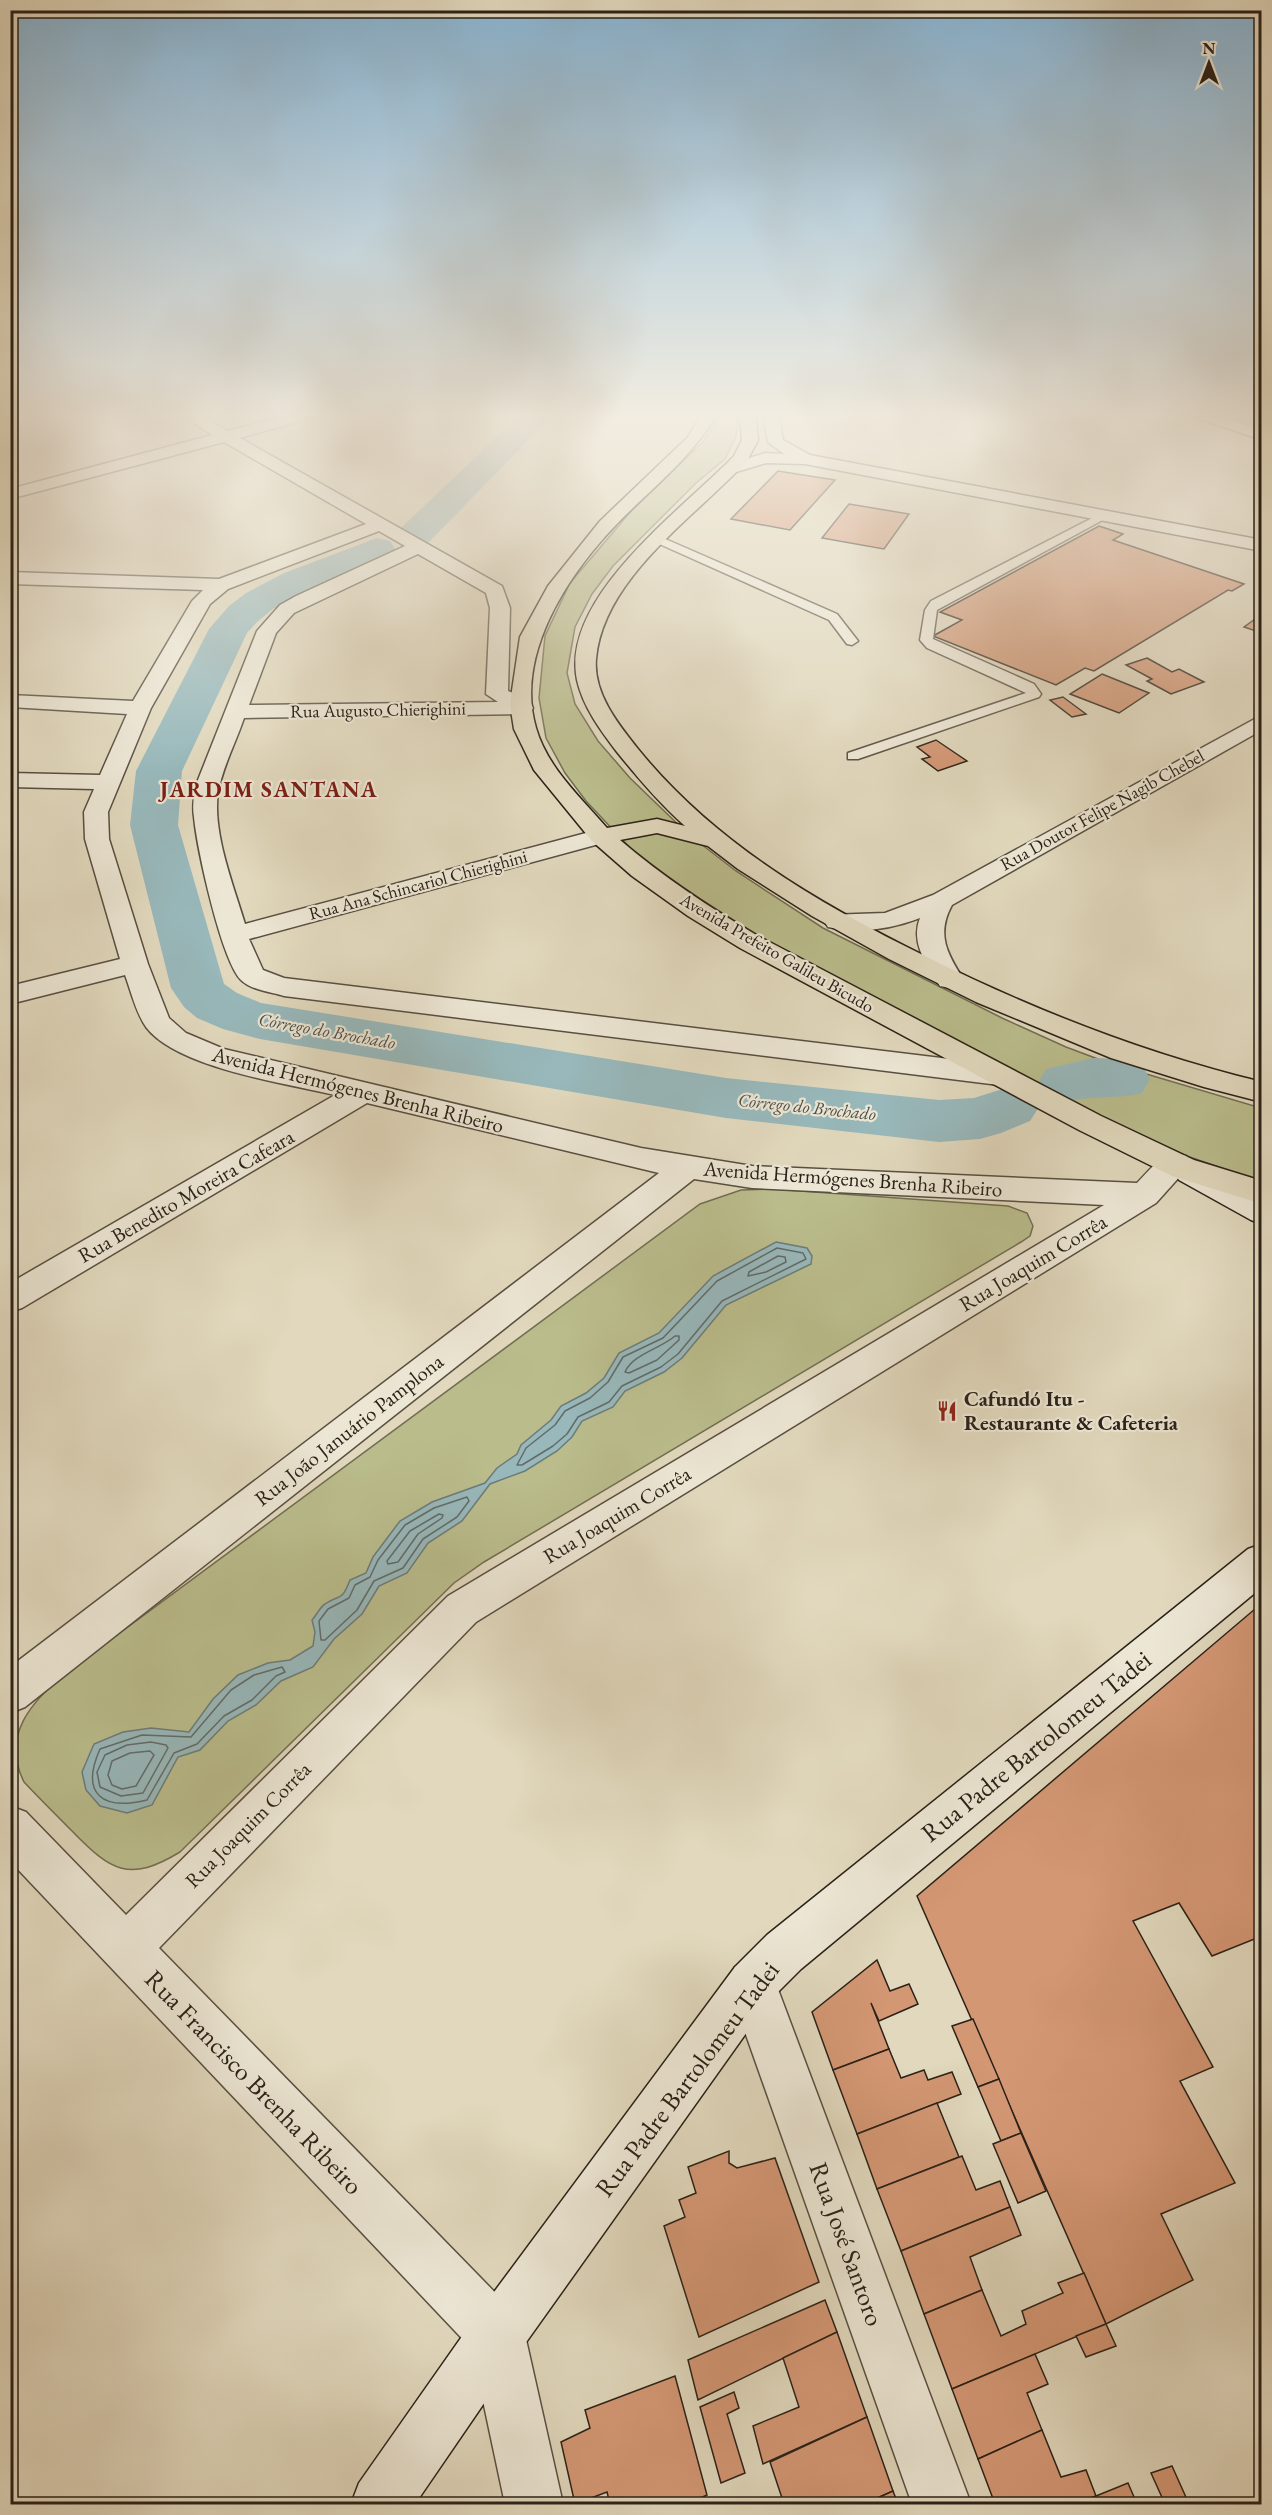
<svg xmlns="http://www.w3.org/2000/svg" width="1272" height="2515" viewBox="0 0 1272 2515" font-family="'EB Garamond',serif">
<rect width="100%" height="100%" fill="#e1d8bd"/>
<filter id="stains"><feTurbulence type="fractalNoise" baseFrequency=".00333" numOctaves="4"/><feColorMatrix values="0 0 0 0 .2 0 0 0 0 .09 0 0 0 0 .02 0 0 0 .5 -.17"/></filter>
<radialGradient id="worn" r=".72"><stop offset=".6" stop-color="#630" stop-opacity="0"/><stop offset="1" stop-color="#630" stop-opacity=".3"/></radialGradient>
<g fill="#babc8c" stroke="#726e52" stroke-width="1.5">
<polygon points="719,417 737,417 736,437 725,459 696,483 613,566 592,594 575,627 567,673 575,704 598,741 630,778 688,834 736,871 823,928 1002,1018 1066,1047 1106,1062 1261,1108 1261,1182 1187,1156 1100,1116 741,930 695,900 633,851 586,801 565,773 546,738 539,698 545,636 570,583 632,510 703,442"/>
<path d="M773 1189 1008 1206 1027 1213 1033 1226 1030 1236 1021 1242 484 1562 454 1583 180 1852C129 1883 111 1871 73 1832 56 1815 40 1799 24 1782 0 1735 33 1700 67 1672L700 1204 741 1190Z"/>
</g>
<path fill="#98b8bb" stroke="#6c7c7a" stroke-width="1.5" d="M776 1242 807 1248 812 1256 811 1264 726 1305 682 1358 664 1372 625 1391 613 1407 582 1421 572 1437 557 1451 525 1471 490 1484 462 1521 428 1543 407 1573 379 1586 362 1614 334 1639 313 1667 281 1681 256 1705 228 1721 200 1750 178 1757 152 1805 127 1813 100 1806 86 1790 82 1772 94 1744 123 1732 151 1728 189 1732 213 1699 238 1675 268 1663 290 1660 313 1646 315 1632 312 1620C316 1616 320 1607 325 1604 341 1593 341 1603 350 1580L366 1573 373 1557 400 1521 432 1502 485 1483 497 1468 517 1454 521 1445 551 1420 561 1406 586 1393 604 1378 619 1353 659 1333 713 1276Z"/>
<g fill="none" stroke-linecap="round" stroke-linejoin="round">
<g stroke="#616c6a" stroke-width="1.5">
<polygon points="777,1248 803,1253 806,1259 722,1301 678,1354 661,1367 622,1386 609,1402 578,1417 567,1434 553,1446 522,1465 517,1465 526,1448 555,1425 565,1411 590,1398 608,1382 623,1357 663,1338 717,1281"/>
<polygon points="778,1256 785,1257 786,1262 766,1272 748,1276 749,1272"/>
<path d="M675 1336H679V1340L657 1360 629 1373 625 1372C633 1354 660 1349 675 1336Z"/>
<polygon points="467,1497 469,1501 457,1517 423,1539 403,1568 374,1581 357,1610 325,1640 321,1640 319,1621 328,1609 349,1598 355,1585 370,1577 378,1560 405,1525 434,1508"/>
<polygon points="439,1514 443,1515 442,1518 418,1534 398,1562 388,1564 387,1561 410,1531"/>
<path d="M282 1667 285 1672 276 1676 252 1700 224 1716 197 1744 174 1753 147 1800C102 1811 80 1794 100 1749L142 1735 191 1737 231 1690 254 1675Z"/>
<polygon points="151,1742 166,1745 168,1748 143,1793 121,1796 100,1787 97,1772 105,1755 127,1745"/>
<polygon points="150,1751 154,1755 136,1786 122,1789 112,1785 108,1775 112,1761 130,1753"/>
</g>
<g fill="#98b8bb" fill-rule="evenodd">
<polygon points="518,417 551,417 429,542 416,545 403,542 398,534 403,526"/>
<polygon points="377,538 390,541 395,549 390,557 311,589 273,609 257,622 247,633 182,771 178,825 224,984 237,993 261,1003 726,1078 939,1100 974,1098 1009,1087 1030,1093 1039,1107 1030,1121 1001,1133 980,1139 939,1142 726,1118 260,1039 223,1029 197,1018 184,1007 171,988 130,825 136,771 209,629 229,606 246,593 284,573"/>
<path d="M1094 1058 1121 1059 1142 1065 1150 1079 1142 1093C1125 1098 1111 1096 1094 1098 1073 1099 1067 1103 1046 1097L1038 1083 1046 1069Z"/>
</g>
</g>
<g fill="#d49774" stroke="#2a2118" stroke-width="1.5">
<polygon points="1231,417 1262,417 1262,418 1254,424"/>
<polygon points="778,471 835,480 790,530 731,519"/>
<polygon points="849,504 909,514 884,549 822,538"/>
<polygon points="1099,526 1123,534 1113,540 1244,584 1232,591 1228,590 1094,671 1085,668 1056,685 933,636 962,620 940,612"/>
<polygon points="1258,617 1262,618 1262,633 1244,627"/>
<polygon points="1147,658 1172,672 1179,669 1204,682 1171,694 1147,681 1152,679 1126,665"/>
<polygon points="1102,674 1149,693 1119,713 1070,694"/>
<polygon points="1063,697 1086,714 1072,717 1050,700"/>
<polygon points="936,740 967,761 938,771 922,759 930,757 917,747"/>
<polygon points="1262,1603 1262,1936 1212,1956 1179,1903 1133,1921 1213,2067 1180,2081 1235,2183 1161,2214 1193,2280 1106,2324 917,1896"/>
<polygon points="877,1960 890,1991 909,1984 918,2004 879,2021 871,2003 889,2049 833,2070 812,2012"/>
<polygon points="973,2019 999,2079 978,2087 952,2026"/>
<polygon points="889,2049 901,2078 924,2070 928,2080 952,2072 961,2094 857,2134 833,2070"/>
<polygon points="999,2079 1021,2133 1001,2141 978,2087"/>
<polygon points="937,2103 959,2157 877,2189 857,2134"/>
<polygon points="1021,2133 1046,2191 1018,2203 993,2144"/>
<polygon points="729,2151 729,2163 737,2168 775,2158 819,2282 699,2337 664,2226 685,2217 679,2200 696,2193 688,2167"/>
<polygon points="962,2156 976,2190 1000,2181 1010,2207 901,2251 877,2189"/>
<polygon points="1010,2207 1021,2235 970,2257 982,2290 924,2314 901,2251"/>
<polygon points="1084,2273 1106,2324 952,2389 924,2314 982,2290 1001,2336 1026,2324 1022,2311 1063,2293 1058,2283"/>
<polygon points="825,2300 837,2332 698,2400 688,2360"/>
<polygon points="1106,2324 1116,2346 1086,2357 1076,2336"/>
<polygon points="837,2332 867,2417 763,2464 753,2426 799,2407 783,2358"/>
<polygon points="1035,2354 1048,2384 1027,2393 1042,2430 978,2459 952,2389"/>
<polygon points="675,2376 707,2495 694,2501 695,2504 610,2504 607,2492 575,2504 561,2442 590,2428 585,2410"/>
<polygon points="734,2392 739,2408 727,2414 745,2473 721,2483 700,2407"/>
<polygon points="867,2417 893,2491 864,2504 784,2504 770,2462"/>
<polygon points="1042,2430 1061,2477 1086,2470 1096,2496 1076,2504 995,2504 978,2459"/>
<polygon points="1172,2466 1189,2504 1165,2504 1151,2473"/>
<polygon points="1128,2483 1137,2504 1076,2504 1096,2496"/>
<polygon points="893,2491 898,2504 864,2504"/>
</g>
<g fill="none" stroke-linecap="round" stroke-linejoin="round">
<g stroke="#584f41" stroke-width="3">
<g id="service">
<polygon points="1100,514 1110,516 937,610 933,639 1034,684 1041,694 1039,697 858,759 848,759 848,753 1026,693 927,648 920,640 925,610 931,601"/>
<polygon points="655,538 663,538 837,614 858,641 852,645 847,644 829,620 655,542"/>
</g>
</g>
<g stroke="#584f41" stroke-width="3">
<g id="minor">
<path d="M185 417H204L228 431 279 417H306L304 420 240 438 502 586 510 608 508 691 529 699 533 708 530 713 522 714 244 718C236 742 222 768 218 793 212 832 234 887 245 924L601 829 610 831 613 836 610 841 249 939 263 970 284 978 999 1065 1009 1068 1014 1075 1009 1082 999 1085 284 996C271 992 251 990 241 980 221 959 197 848 194 817 192 806 194 796 196 785L257 631 280 605 296 596 405 546 379 531 228 589 210 604 151 708 108 812 109 839 148 964 169 1018 186 1033 224 1049 641 1148 752 1166 1137 1183C1152 1168 1163 1150 1186 1156L1191 1164 1156 1203 476 1622 159 1948 517 2315 525 2335 563 2504H505L472 2349 10 1861V1806L26 1812 126 1915 448 1596 1104 1205 752 1188 694 1179 25 1707 10 1713V1667L659 1173 367 1103 22 1308 10 1312V1283L335 1095C285 1083 177 1068 146 1027 136 1013 131 991 125 975L10 1004V986L120 959 85 839 84 812 94 789 10 787V773L100 775 127 714 10 707V695L133 701 192 601 203 590 10 584V572L219 579 366 524 224 442 10 499V489L212 435ZM418 554 486 593 490 608 486 694 498 702 249 705 276 633 294 613Z"/>
<polygon points="763,417 779,417 783,440 810,455 1262,540 1262,551 805,464 766,463 733,473 727,471 725,468 727,465 765,453 784,454 768,442"/>
<path d="M1262 715V730L952 905C936 934 947 954 964 980L960 986 950 988 940 986C927 965 910 943 920 918 891 929 859 934 828 927L824 921 828 915 885 913 933 895Z"/>
<polygon points="752,1960 769,1967 776,1984 971,2504 912,2504 728,1984 735,1967"/>
</g>
</g>
<g stroke="#2a2118" stroke-width="3">
<g id="secondary">
<polygon points="1195,417 1220,417 1262,430 1262,440"/>
<polygon points="1190,1161 1262,1197 1262,1224 1251,1220 1179,1180 1174,1172 1179,1164"/>
<polygon points="1262,1544 1262,1587 801,1969 769,2001 517,2355 415,2504 351,2504 359,2483 477,2315 735,1967 767,1935 1248,1549"/>
</g>
</g>
<g stroke="#2a2118" stroke-width="3">
<path id="primary" d="M700 417H715C689 461 648 491 613 528 566 578 515 656 536 728 547 767 581 798 607 828L657 819 685 826C659 803 638 778 617 752 601 731 583 707 577 680 560 597 683 509 734 456L742 440 740 417H756L758 440 747 461C695 517 603 578 596 659 593 693 618 724 638 749 715 844 821 905 929 958 1036 1011 1146 1054 1262 1082V1102L1204 1087 1111 1058 976 1002 889 959 812 916 738 869 708 846 657 833 620 840C663 877 709 907 758 936L1101 1116 1194 1160 1262 1181V1204L1172 1176 1079 1130 740 948 688 916 632 876 592 841 534 770 514 729 510 704 520 637 548 586 600 521 688 437Z"/>
</g>
<use href="#service" fill="#ece6d4" fill-rule="evenodd"/>
<use href="#minor" fill="#ece6d4" fill-rule="evenodd"/>
<use href="#secondary" fill="#ece6d4" fill-rule="evenodd"/>
<use href="#primary" fill="#e1d8bd" fill-rule="evenodd"/>
</g>
<linearGradient id="sky" x2="0" y2="1"><stop stop-color="#88b6d6"/><stop offset="0.54" stop-color="#f2ede1"/><stop offset="1" stop-color="#f2ede1" stop-opacity="0"/></linearGradient>
<rect width="1272" height="770" fill="url(#sky)"/>
<defs>
<g id="restaurant-bare" transform="scale(1.62)"><path d="M-5-6h1v4h1v-4h1v4h1v-4h1v5L-1.5 .5V6h-2V.5L-5-1ZM5-6V6H3V1.5H1.5Q1.5-4 5-6Z" fill="#8f2418" stroke="#ece6d4" stroke-width="2.5" paint-order="stroke"/></g>
</defs>
<g fill-rule="evenodd">
<use href="#restaurant-bare" x="947" y="1411"/>
</g>
<g text-anchor="middle" stroke-width="4.5" stroke-linejoin="round" paint-order="stroke">
<g font-size="18" fill="#2a2118" stroke="#ece6d4">
<text transform="translate(378 710) rotate(-1)" y="6">Rua Augusto Chierighini</text>
<text transform="translate(1102 810) rotate(-29)" y="6">Rua Doutor Felipe Nagib Chebel</text>
<text transform="translate(418 885) rotate(-15)" y="6">Rua Ana Schincariol Chierighini</text>
<text transform="translate(777 953) rotate(30)" y="6">Avenida Prefeito Galileu Bicudo</text>
</g>
<g font-size="18" font-style="italic" fill="#4b4e49" stroke="#ece6d4">
<text transform="translate(327 1031) rotate(10)" y="6">Córrego do Brochado</text>
<text transform="translate(807 1107) rotate(6)" y="6">Córrego do Brochado</text>
</g>
<g font-size="21" fill="#2a2118" stroke="#ece6d4">
<text transform="translate(358 1090) rotate(14)" y="7">Avenida Hermógenes Brenha Ribeiro</text>
<text transform="translate(853 1179) rotate(4)" y="7">Avenida Hermógenes Brenha Ribeiro</text>
<text transform="translate(186 1196) rotate(-30)" y="7">Rua Benedito Moreira Cafeara</text>
<text transform="translate(1033 1263) rotate(-31)" y="7">Rua Joaquim Corrêa</text>
<text transform="translate(349 1430) rotate(-38)" y="7">Rua João Januário Pamplona</text>
<text transform="translate(617 1515) rotate(-31)" y="7">Rua Joaquim Corrêa</text>
<text transform="translate(248 1825) rotate(-45)" y="7">Rua Joaquim Corrêa</text>
</g>
<g font-size="21" font-weight="bold" fill="#2a2118" stroke="#ece6d4" text-anchor="start">
<text x="964" y="1406">Cafundó Itu -<tspan x="964" dy="24">Restaurante &amp; Cafeteria</tspan></text>
</g>
<g font-size="22" font-weight="bold" letter-spacing="1.5" fill="#7a1f14" stroke="#ece6d4">
<text x="269" y="797">JARDIM SANTANA</text>
</g>
<g font-size="26" fill="#2a2118" stroke="#ece6d4">
<text transform="translate(1036 1746) rotate(-39)" y="9">Rua Padre Bartolomeu Tadei</text>
<text transform="translate(687 2079) rotate(-53)" y="9">Rua Padre Bartolomeu Tadei</text>
<text transform="translate(254 2082) rotate(46)" y="9">Rua Francisco Brenha Ribeiro</text>
<text transform="translate(847 2244) rotate(70)" y="9">Rua José Santoro</text>
</g>
</g>
<rect width="1272" height="2515" fill="none" stroke="#e1d8bd" stroke-width="36"/>
<rect x="12" y="12" width="1248" height="2491" fill="none" stroke="#2a2118" stroke-width="3"/>
<rect x="18" y="18" width="1236" height="2479" fill="none" stroke="#2a2118" stroke-width="1.5"/>
<g transform="translate(1209 63)" stroke="#ece6d4" stroke-width="4.5" paint-order="stroke">
<path d="M0-4.5L10 22L0 15L-10 22Z" fill="#2a2118"/>
<text y="-9" font-size="16" font-weight="bold" text-anchor="middle" fill="#2a2118">N</text>
</g>
<rect width="100%" height="100%" filter="url(#stains)"/>
<rect width="100%" height="100%" fill="url(#worn)"/>
</svg>
